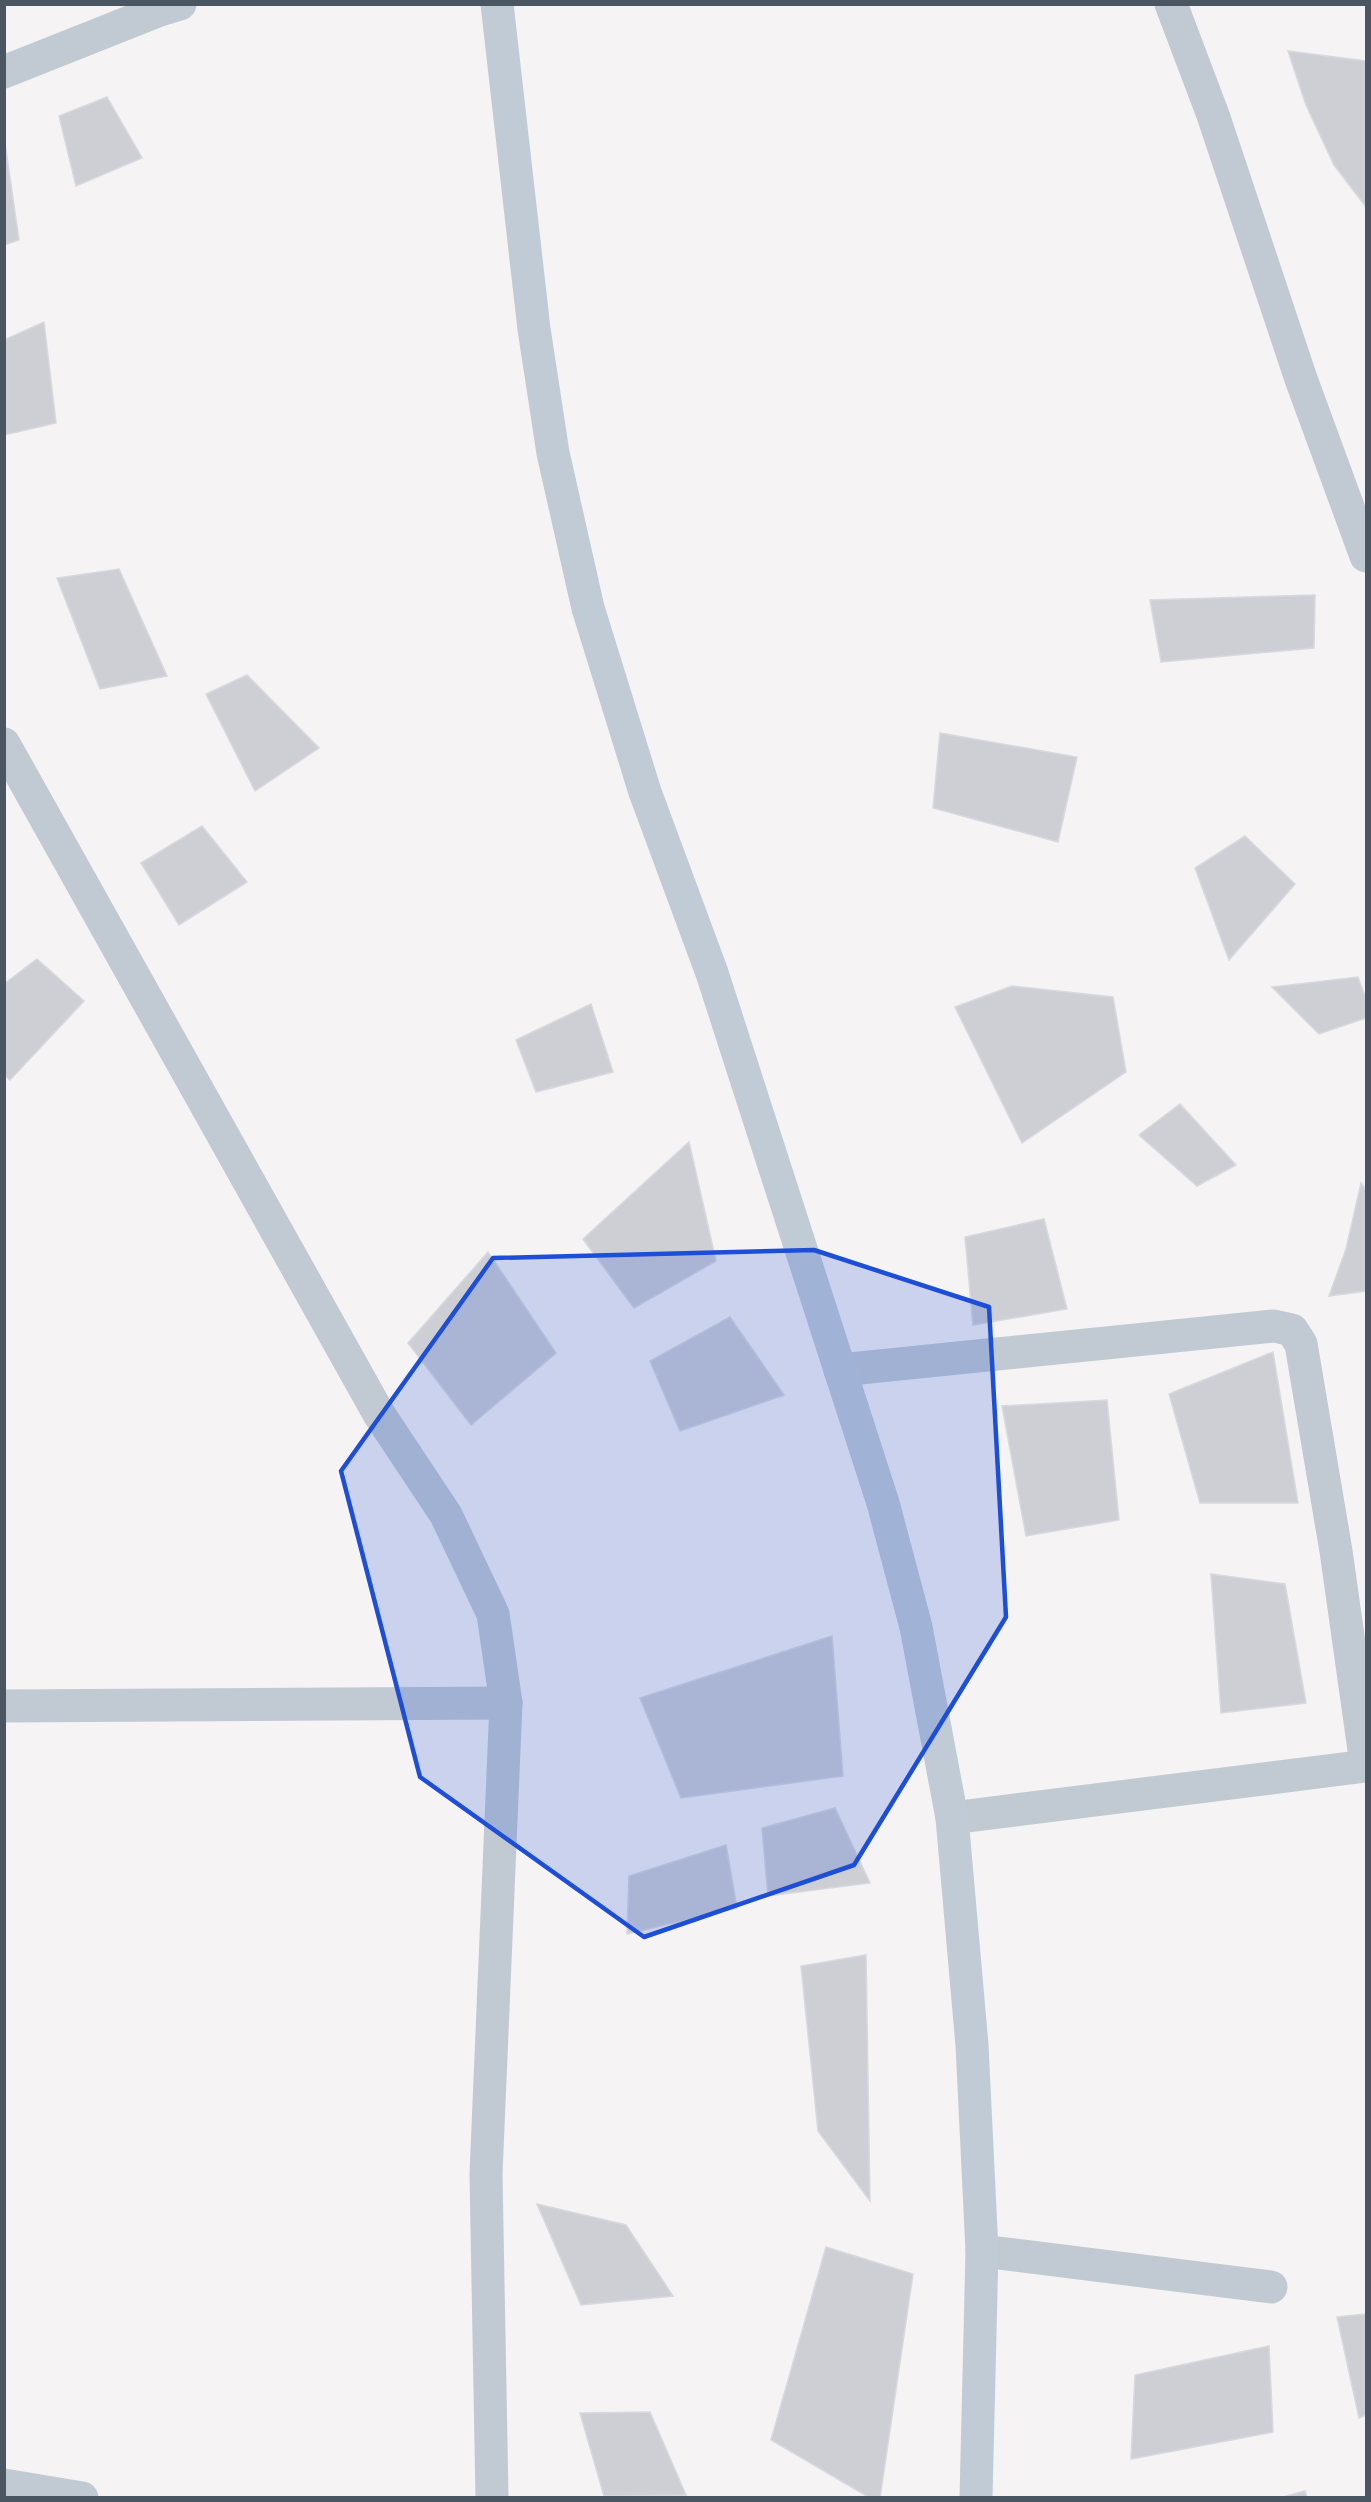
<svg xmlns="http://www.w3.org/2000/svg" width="1371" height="2502" viewBox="0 0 1371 2502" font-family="Quicksand,sans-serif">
<rect width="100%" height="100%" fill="#f5f3f3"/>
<g fill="#cdcfd5" stroke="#d7d9de" stroke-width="1.5">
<polygon points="1288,51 1366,61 1366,207 1334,165 1306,105"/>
<polygon points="107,97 142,158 76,186 59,116"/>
<polygon points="5,143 19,240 4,245 4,143"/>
<polygon points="44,322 56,423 4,435 4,340"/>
<polygon points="119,569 167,676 100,689 57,578"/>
<polygon points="1315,595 1314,648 1161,662 1150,600"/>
<polygon points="247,675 319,748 255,791 206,694"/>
<polygon points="940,733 1077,757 1058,842 933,808"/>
<polygon points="202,826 247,882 179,925 141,863"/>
<polygon points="1245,836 1295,884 1229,960 1195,868"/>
<polygon points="37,959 84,1001 10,1080 4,1075 4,984"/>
<polygon points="1358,977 1366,999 1366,1018 1319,1034 1272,987"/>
<polygon points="1012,986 1113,997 1126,1072 1022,1143 955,1007"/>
<polygon points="591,1004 613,1072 536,1092 516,1040"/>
<polygon points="1180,1104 1236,1165 1197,1186 1139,1135"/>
<polygon points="689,1142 716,1261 634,1308 583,1239"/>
<polygon points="1361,1183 1366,1190 1366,1291 1329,1296 1346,1249"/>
<polygon points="1044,1219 1067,1309 973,1325 965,1237"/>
<polygon points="488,1252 556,1353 471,1425 408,1343"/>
<polygon points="730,1317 784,1395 680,1431 650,1361"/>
<polygon points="1273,1352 1298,1503 1200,1503 1169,1394"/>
<polygon points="1107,1400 1119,1520 1026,1536 1002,1406"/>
<polygon points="1211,1574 1285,1584 1306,1703 1221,1713"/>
<polygon points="832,1636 843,1776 681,1798 640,1698"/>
<polygon points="835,1808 870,1883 768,1896 762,1828"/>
<polygon points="726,1845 737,1908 627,1934 629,1876"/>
<polygon points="866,1955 870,2201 818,2131 801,1966"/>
<polygon points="537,2204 626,2225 673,2296 581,2305"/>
<polygon points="826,2247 913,2274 880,2498 870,2498 771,2440"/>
<polygon points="1366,2314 1366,2415 1359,2418 1337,2317"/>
<polygon points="1269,2346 1273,2432 1131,2459 1135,2375"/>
<polygon points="650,2412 686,2495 604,2496 580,2413"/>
<polygon points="1305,2491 1307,2498 1279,2498"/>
</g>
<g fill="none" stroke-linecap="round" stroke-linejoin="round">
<g stroke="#c1cad2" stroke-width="33">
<polyline points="1171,4 1213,115 1301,379 1366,556"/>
<polyline points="4,72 160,10 180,4"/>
<polyline points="4,744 379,1414 446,1515 493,1614 506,1703 486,2174 492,2498"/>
<polyline points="840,1370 1274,1326 1292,1330 1301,1344 1336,1551 1366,1764"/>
<polyline points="4,1706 506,1703"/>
<polyline points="952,1818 1366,1766"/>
<polyline points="982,2251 1271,2287"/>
<polyline points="4,2485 82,2498"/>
</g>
<polyline stroke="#c1cbd6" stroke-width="33" points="497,4 534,329 553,453 588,608 645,792 712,973 883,1503 916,1627 952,1818 972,2045 982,2251 976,2498"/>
</g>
<path fill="#1d4ed8" fill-opacity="0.2" stroke="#1d4ed8" stroke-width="4.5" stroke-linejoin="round" d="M814 1250 989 1307 1006 1617 854 1865 644 1937 420 1777 341 1471 493 1258Z"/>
<rect width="1371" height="2502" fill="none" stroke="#4a5661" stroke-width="12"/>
</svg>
